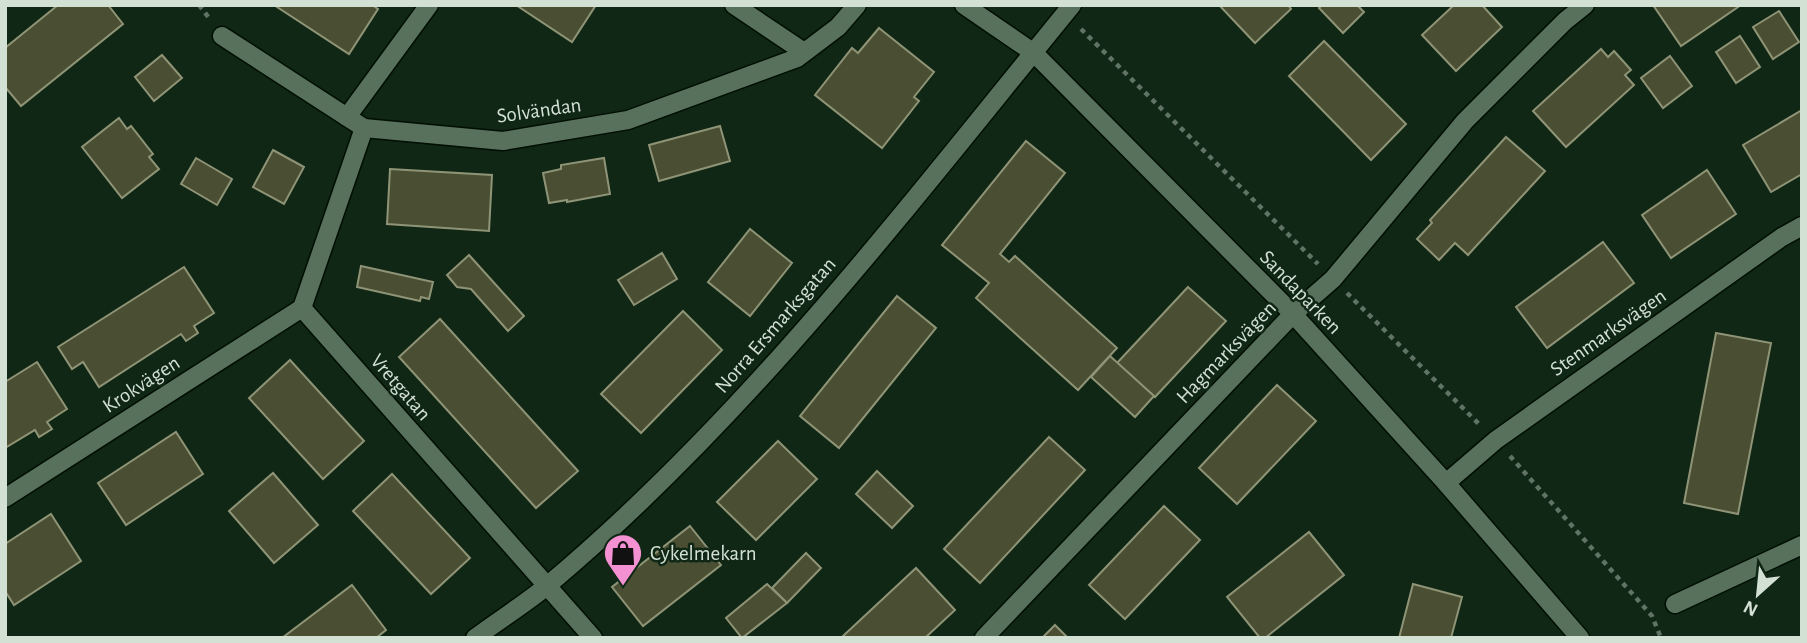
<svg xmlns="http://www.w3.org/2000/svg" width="1807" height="643" viewBox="0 0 1807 643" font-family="'Alegreya Sans',sans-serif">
<rect width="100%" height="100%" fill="#102715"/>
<g fill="#4a4f33" stroke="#8f9476" stroke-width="2">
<polygon points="58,5 108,5 123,24 21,106 5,87 5,48"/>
<polygon points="274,5 372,5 378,9 349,54"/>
<polygon points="516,5 596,5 572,42"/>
<polygon points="1219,5 1288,5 1291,9 1255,43"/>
<polygon points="1322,5 1357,5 1364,12 1343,33 1319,8"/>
<polygon points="1454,5 1482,5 1502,27 1456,71 1422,35"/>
<polygon points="1653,5 1741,5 1681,46"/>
<polygon points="1779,11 1799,42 1773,59 1753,27"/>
<polygon points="879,28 934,72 914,97 919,101 882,148 815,95 852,48 858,53"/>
<polygon points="1740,36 1760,67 1736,83 1716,52"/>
<polygon points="1324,41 1406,124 1371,160 1289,76"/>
<polygon points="1601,49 1608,57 1614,51 1631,70 1625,75 1634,85 1566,147 1533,111"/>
<polygon points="162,55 182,78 154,101 135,77"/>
<polygon points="1670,56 1692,86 1663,108 1641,78"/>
<polygon points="1802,110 1802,174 1771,192 1743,145"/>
<polygon points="119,118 127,129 131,126 153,154 149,157 159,169 122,198 82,147"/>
<polygon points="720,126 730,161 659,181 649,145"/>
<polygon points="1506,137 1545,171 1468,255 1455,243 1439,260 1417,239 1432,223 1430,220"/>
<polygon points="1026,141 1065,173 1000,254 1009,262 1015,256 1117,348 1078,390 976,298 989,283 942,245"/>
<polygon points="273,150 304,167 284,204 253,187"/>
<polygon points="196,158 232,179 217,205 181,184"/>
<polygon points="604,158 610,194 567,202 567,200 549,203 543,173 561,169 561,165"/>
<polygon points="390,169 492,175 489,231 387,224"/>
<polygon points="1707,170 1736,214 1671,258 1642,215"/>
<polygon points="750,229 792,263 750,316 708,282"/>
<polygon points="1603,242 1634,283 1547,348 1516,307"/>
<polygon points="662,253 677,279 634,305 618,280"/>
<polygon points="469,255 524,316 508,331 471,289 457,287 447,275"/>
<polygon points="361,266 433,282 429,299 421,297 420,301 357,287"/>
<polygon points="184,267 214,313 194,326 198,333 186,341 181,334 99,387 83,362 72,369 58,347"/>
<polygon points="1188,287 1226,321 1155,397 1117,363"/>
<polygon points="897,296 936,328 839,448 800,416"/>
<polygon points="683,311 722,350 641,433 601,394"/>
<polygon points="440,319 578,471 536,508 399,357"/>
<polygon points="1716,333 1771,343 1738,514 1684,503"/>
<polygon points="1110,356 1154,396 1135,417 1091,377"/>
<polygon points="290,360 364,441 323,479 249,398"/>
<polygon points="37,362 67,409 47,422 52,429 39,437 35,430 5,448 5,382"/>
<polygon points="1277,385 1316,421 1237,504 1199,468"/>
<polygon points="176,432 203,474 126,525 98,483"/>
<polygon points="1049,437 1085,470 980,583 944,549"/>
<polygon points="778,441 817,479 756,540 717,502"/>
<polygon points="877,471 913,506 892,528 856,494"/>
<polygon points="273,473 318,525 274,563 229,511"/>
<polygon points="392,474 470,558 431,594 353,511"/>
<polygon points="1164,506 1200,540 1125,619 1089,585"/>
<polygon points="51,514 81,561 14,605 5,591 5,544"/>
<polygon points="690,526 721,565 643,626 612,587"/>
<polygon points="1309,532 1344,575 1265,638 1260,638 1227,597"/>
<polygon points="806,553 821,568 787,603 772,588"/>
<polygon points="916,568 955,610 925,638 845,638 843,636"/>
<polygon points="767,584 787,603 742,638 726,618"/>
<polygon points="1413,584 1462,597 1451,638 1399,638"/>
<polygon points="352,585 386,630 376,638 282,638"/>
<polygon points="1055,625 1068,638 1042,638"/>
</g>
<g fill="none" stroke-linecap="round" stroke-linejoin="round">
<g stroke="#000f02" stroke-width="21">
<g id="minor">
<polyline points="734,5 804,52"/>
<polyline points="964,5 1034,53 1293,314 1446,483 1580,638"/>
<polyline points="222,36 364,128 503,141 628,120 797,58 838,27 857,5"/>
<polyline points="347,117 429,5"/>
<polyline points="364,128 302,308 593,638"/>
<polyline points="1446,483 1496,440 1782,237 1802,226"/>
<polyline points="5,498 302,308"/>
<polyline points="1675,604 1802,545"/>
<path d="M475 638C499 620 525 604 548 585 748 417 907 207 1072 5"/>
<polyline points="984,638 1293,314 1333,279 1465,121 1565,21 1585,5"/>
</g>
</g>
<g stroke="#607364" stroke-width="4.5" stroke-dasharray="5 5" stroke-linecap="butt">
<polyline points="199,5 209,18"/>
<polyline points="1081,29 1318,264"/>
<polyline points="1347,293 1480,425"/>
<polyline points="1510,456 1652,616 1661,638"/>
</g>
<use href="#minor" stroke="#58715c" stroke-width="18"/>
</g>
<defs>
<g id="shop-pin" transform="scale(2.0125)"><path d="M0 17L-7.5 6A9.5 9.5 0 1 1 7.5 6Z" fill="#f491d3" stroke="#102715"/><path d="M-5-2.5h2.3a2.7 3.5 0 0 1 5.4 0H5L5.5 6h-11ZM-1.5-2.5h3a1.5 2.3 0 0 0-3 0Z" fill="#111"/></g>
</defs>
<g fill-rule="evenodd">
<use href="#shop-pin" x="623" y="553"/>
</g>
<g text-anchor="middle" stroke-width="5" stroke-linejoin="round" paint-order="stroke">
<g font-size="21" fill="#d3e0d4" stroke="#102715">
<text transform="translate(539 110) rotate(-8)" y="7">Solvändan</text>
<text transform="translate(1301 292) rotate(46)" y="7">Sandaparken</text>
<text transform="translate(775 325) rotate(-49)" y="7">Norra Ersmarksgatan</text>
<text transform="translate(1608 332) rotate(-35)" y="7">Stenmarksvägen</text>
<text transform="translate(1226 352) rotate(-46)" y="7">Hagmarksvägen</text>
<text transform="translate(141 384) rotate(-33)" y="7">Krokvägen</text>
<text transform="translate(401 387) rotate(49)" y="7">Vretgatan</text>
</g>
<g font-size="21" fill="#d3e0d4" stroke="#102715" text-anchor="start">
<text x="650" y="560">Cykelmekarn</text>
</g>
</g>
<rect width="1807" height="643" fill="none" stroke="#d3e0d4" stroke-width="14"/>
<g transform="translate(1758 594) rotate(207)" stroke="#102715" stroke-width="5" paint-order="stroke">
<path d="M0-5L12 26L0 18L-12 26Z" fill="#d3e0d4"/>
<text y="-10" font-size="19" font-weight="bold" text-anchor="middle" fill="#d3e0d4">N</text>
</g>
</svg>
